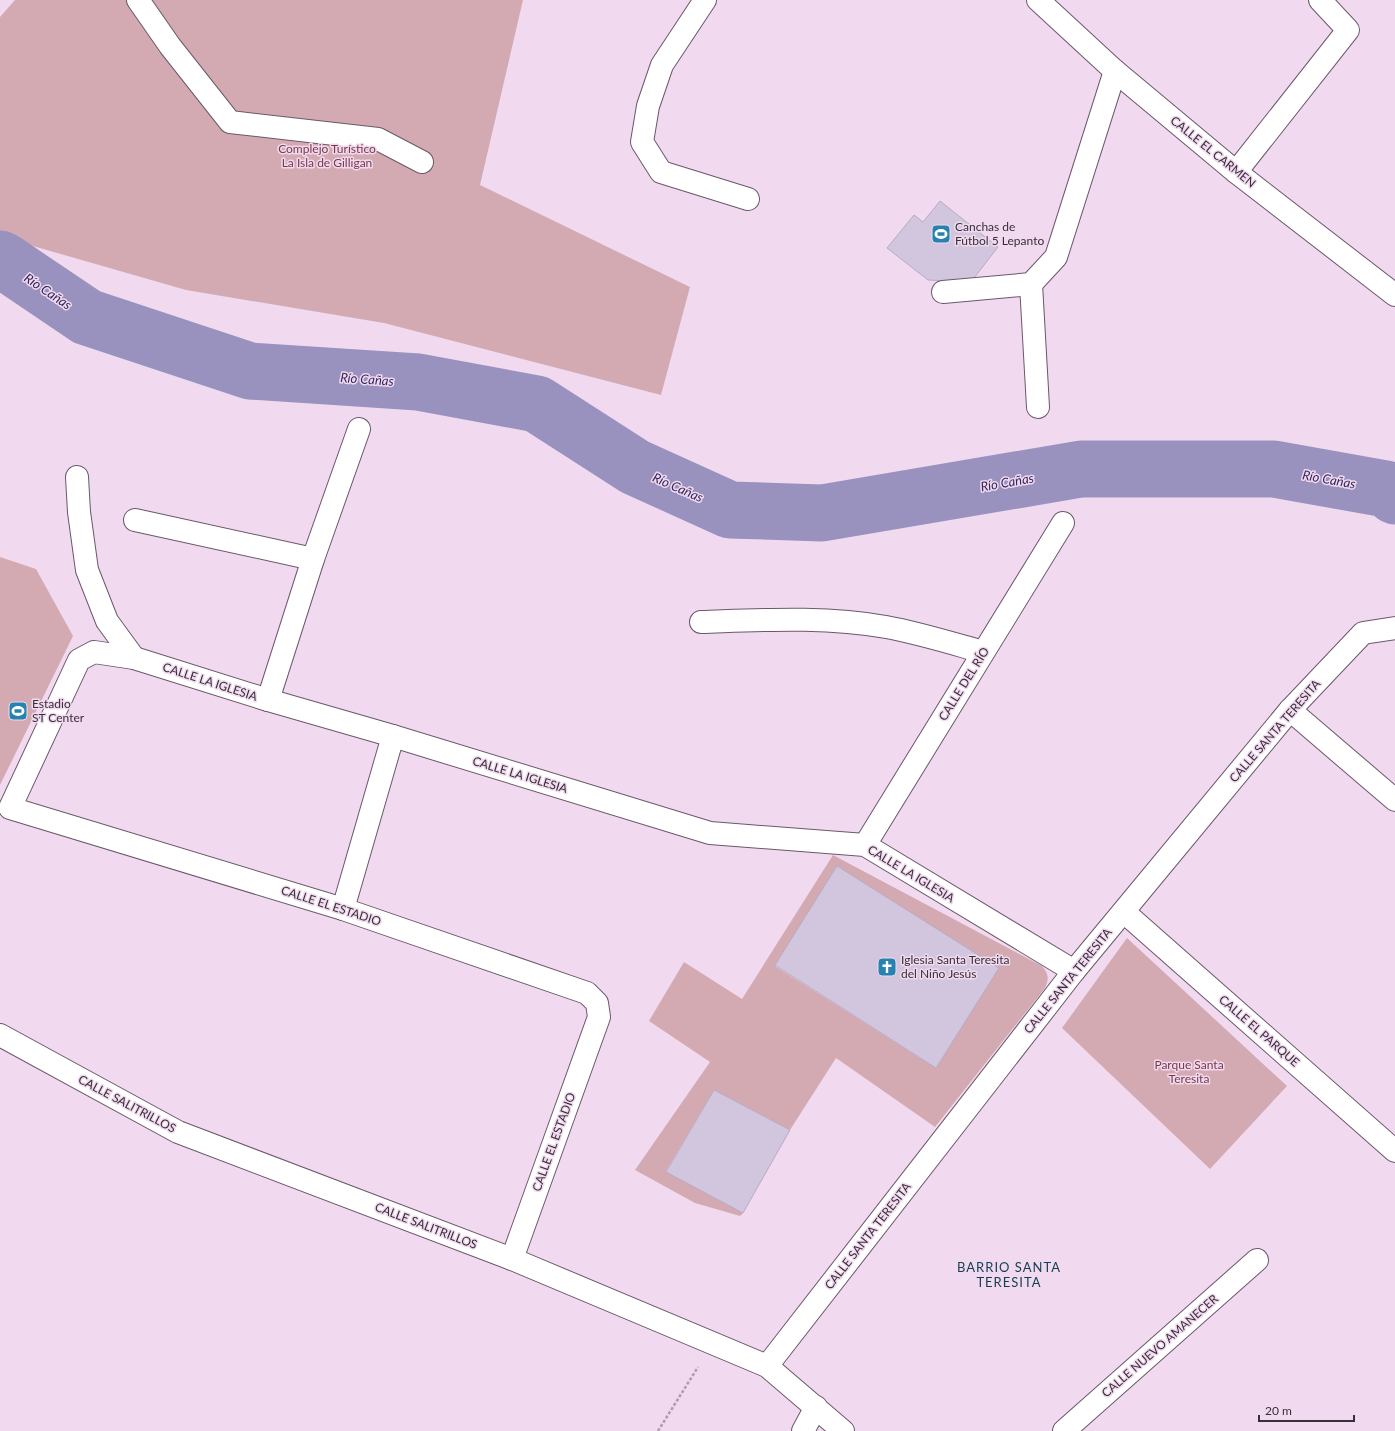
<svg xmlns="http://www.w3.org/2000/svg" width="1395" height="1431" viewBox="0 0 1395 1431" font-family="Lato,sans-serif">
<rect width="100%" height="100%" fill="#f1daef"/>
<g fill="#d3aab2" fill-rule="evenodd">
<polygon points="15,0 523,0 480,185 690,287 661,395 384,323 186,290 19,242 0,232 0,17"/>
<polygon points="0,557 36,569 73,636 0,785"/>
<path d="M833 855 1042 966C1049 974 1049 979 1045 988L935 1127 836 1058 790 1130 714 1090 666 1171 743 1213 740 1216 695 1203 635 1170 710 1062 649 1021 684 962 742 999ZM837 866 998 968 936 1068 775 966Z"/>
<polygon points="1127,938 1287,1086 1210,1169 1062,1028"/>
</g>
<g fill="none" stroke-linecap="round" stroke-linejoin="round">
<polyline stroke="#9992bf" stroke-width="57" points="0,259 4,261 87,317 250,371 418,382 537,404 635,467 730,510 822,513 1081,469 1274,469 1386,489 1395,496"/>
</g>
<g fill="#d2c5de" stroke="#b8abc3">
<polygon points="940,201 998,247 971,282 928,280 887,248 914,215 923,222"/>
<polygon points="837,866 999,968 936,1068 775,965"/>
<polygon points="714,1090 790,1130 743,1213 666,1172"/>
</g>
<g fill="none" stroke-linecap="round" stroke-linejoin="round">
<g stroke="#6b586a" stroke-width="24">
<g id="minor">
<polyline points="138,0 170,46 230,122 378,139 422,162"/>
<polyline points="705,0 662,65 648,106 642,142 661,172 748,199"/>
<polyline points="1038,0 1115,71 1236,172 1395,295"/>
<polyline points="1236,172 1348,30 1320,0"/>
<polyline points="1031,284 1038,407"/>
<polyline points="943,292 1031,284 1056,257 1115,71"/>
<polyline points="77,477 79,512 87,570 107,621 134,658"/>
<polyline points="135,520 313,559"/>
<path d="M701 622C763 620 825 616 886 627 919 633 951 643 983 652"/>
<polyline points="268,700 313,559 359,429"/>
<polyline points="1290,710 1395,800"/>
<polyline points="865,845 1063,523"/>
<polyline points="343,909 393,736"/>
<polyline points="1124,912 1395,1151"/>
<polyline points="0,1035 178,1132 512,1259 767,1366 843,1431"/>
<polyline points="512,1259 599,1017 597,1003 587,993 343,909 10,808 79,660 94,652 134,658 268,700 393,736 710,833 865,845 1074,971"/>
<polyline points="767,1366 1074,971 1290,710 1363,633 1395,628"/>
<polyline points="803,1431 816,1407"/>
<polyline points="1064,1431 1257,1260"/>
</g>
</g>
<polyline stroke="#ae9cad" stroke-width="2.5" stroke-dasharray="3 2" stroke-linecap="butt" points="658,1431 698,1367"/>
<use href="#minor" stroke="#fff" stroke-width="22"/>
</g>
<defs>
<g id="stadium-square" transform="scale(1)"><rect x="-9" y="-9" width="18" height="18" rx="4" fill="#2682af" stroke="#f1daef"/><path d="M0-5a6.5 5 0 1 0 0 10a6.5 5 0 1 0 0-10ZM-3.5-1.8h7v3.6h-7Z" fill="#fff"/></g>
<g id="church-square" transform="scale(1)"><rect x="-9" y="-9" width="18" height="18" rx="4" fill="#2682af" stroke="#f1daef"/><path d="M-1.2-6h2.4v3.5h3.3v2.4h-3.3V6h-2.4V-.1h-3.3v-2.4h3.3Z" fill="#fff"/></g>
</defs>
<g fill-rule="evenodd">
<use href="#stadium-square" x="941" y="234"/>
<use href="#stadium-square" x="18" y="711"/>
<use href="#church-square" x="887" y="967"/>
</g>
<g text-anchor="middle" stroke-width="3" stroke-linejoin="round" paint-order="stroke">
<g font-size="12" fill="#7a3748" stroke="#f1daef">
<text x="327" y="153">Complejo Turístico<tspan x="327" dy="14">La Isla de Gilligan</tspan></text>
<text x="1189" y="1069">Parque Santa<tspan x="1189" dy="14">Teresita</tspan></text>
</g>
<g font-size="12" fill="#372f37" stroke="#f1daef">
<text transform="translate(1213 152) rotate(39)" y="4">CALLE EL CARMEN</text>
<text transform="translate(210 682) rotate(18)" y="4">CALLE LA IGLESIA</text>
<text transform="translate(964 684) rotate(-58)" y="4">CALLE DEL RÍO</text>
<text transform="translate(1275 731) rotate(-49)" y="4">CALLE SANTA TERESITA</text>
<text transform="translate(520 775) rotate(17)" y="4">CALLE LA IGLESIA</text>
<text transform="translate(911 874) rotate(31)" y="4">CALLE LA IGLESIA</text>
<text transform="translate(331 906) rotate(18)" y="4">CALLE EL ESTADIO</text>
<text transform="translate(1068 981) rotate(-51)" y="4">CALLE SANTA TERESITA</text>
<text transform="translate(1259 1031) rotate(41)" y="4">CALLE EL PARQUE</text>
<text transform="translate(127 1104) rotate(28)" y="4">CALLE SALITRILLOS</text>
<text transform="translate(554 1142) rotate(-70)" y="4">CALLE EL ESTADIO</text>
<text transform="translate(426 1226) rotate(21)" y="4">CALLE SALITRILLOS</text>
<text transform="translate(868 1236) rotate(-52)" y="4">CALLE SANTA TERESITA</text>
<text transform="translate(1160 1346) rotate(-41)" y="4">CALLE NUEVO AMANECER</text>
</g>
<g font-size="12" fill="#372f37" stroke="#f1daef" text-anchor="start">
<text x="955" y="231">Canchas de<tspan x="955" dy="14">Fútbol 5 Lepanto</tspan></text>
<text x="32" y="708">Estadio<tspan x="32" dy="14">ST Center</tspan></text>
<text x="901" y="964">Iglesia Santa Teresita<tspan x="901" dy="14">del Niño Jesús</tspan></text>
</g>
<g font-size="13" font-style="italic" fill="#33265e" stroke="#f1daef">
<text transform="translate(48 291) rotate(34)" y="5">Río Cañas</text>
<text transform="translate(367 379) rotate(4)" y="5">Río Cañas</text>
<text transform="translate(1329 479) rotate(10)" y="5">Río Cañas</text>
<text transform="translate(1007 482) rotate(-10)" y="5">Río Cañas</text>
<text transform="translate(678 487) rotate(24)" y="5">Río Cañas</text>
</g>
<g font-size="13" letter-spacing="1" fill="#123d52" stroke="#f1daef">
<text x="1009" y="1272">BARRIO SANTA<tspan x="1009" dy="15">TERESITA</tspan></text>
</g>
</g>
<path d="M1259 1415v6h95v-6" fill="none" stroke="#372f37" stroke-width="2"/>
<text x="1265" y="1415" font-size="12" fill="#372f37" stroke="#f1daef" stroke-width="3" paint-order="stroke">20 m</text>
</svg>
